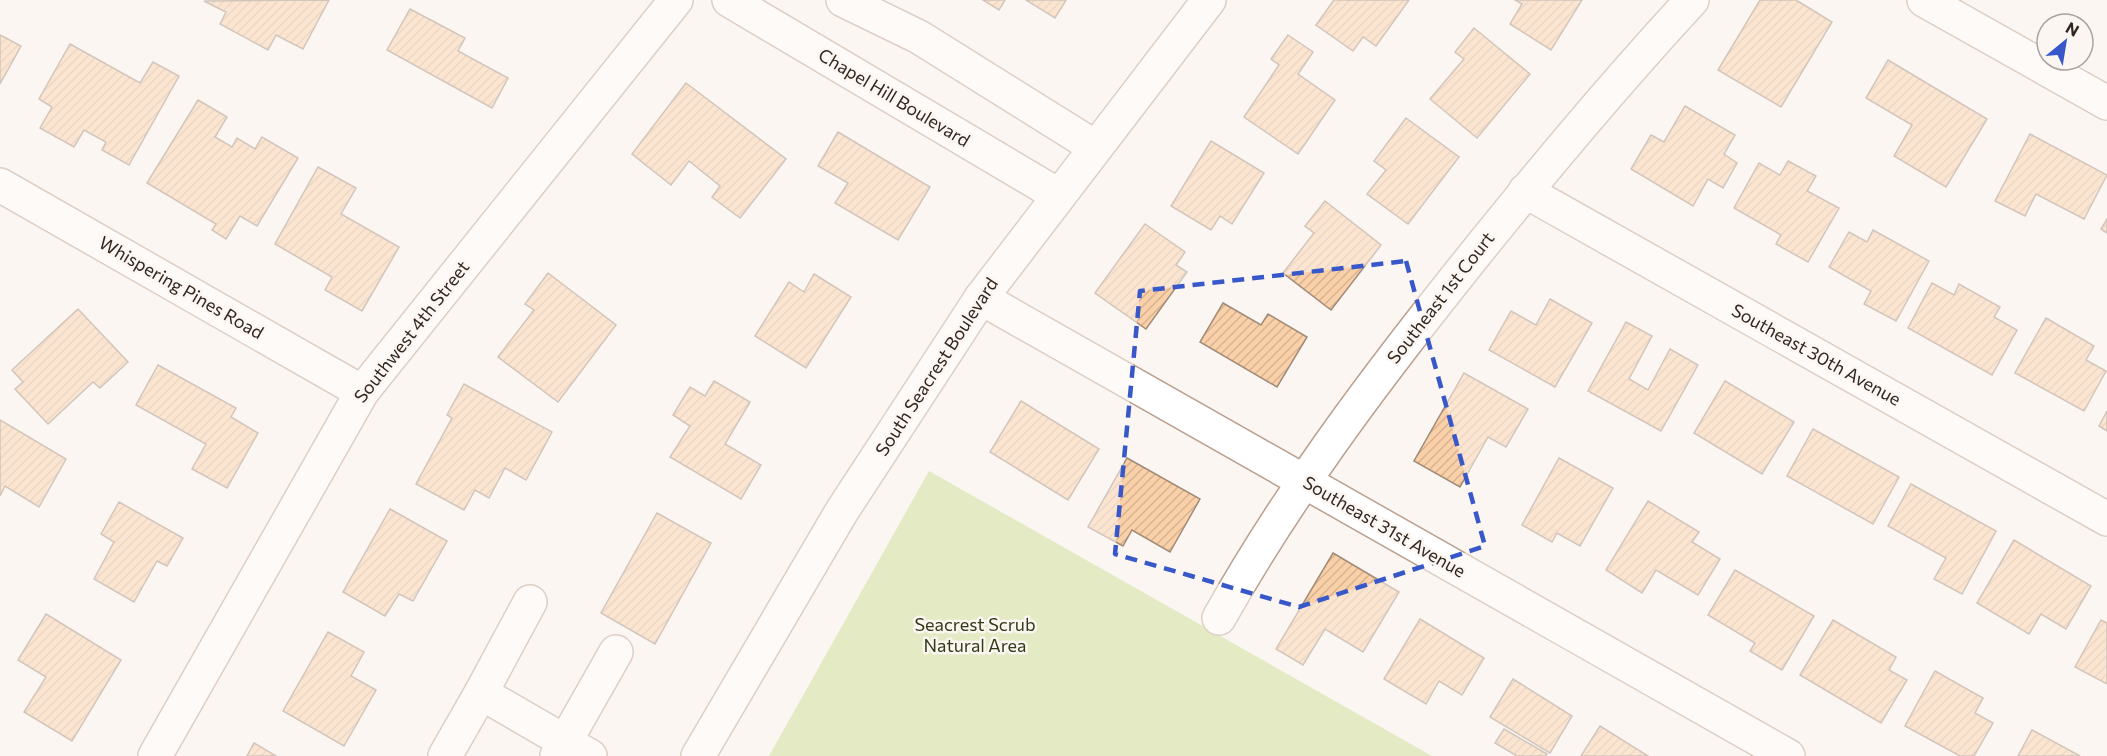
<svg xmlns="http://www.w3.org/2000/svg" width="2107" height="756" viewBox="0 0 2107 756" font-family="Commissioner,sans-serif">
<defs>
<pattern id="building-hatch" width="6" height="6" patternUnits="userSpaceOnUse" patternTransform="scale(1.5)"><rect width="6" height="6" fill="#fad0a9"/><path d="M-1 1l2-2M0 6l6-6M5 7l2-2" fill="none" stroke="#d7b391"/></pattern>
</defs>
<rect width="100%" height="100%" fill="#fbf6f2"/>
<polygon fill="#c7dc8b" points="929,471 1432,756 769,756"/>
<g fill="url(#building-hatch)" stroke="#a18b78" stroke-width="1.5">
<polygon points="329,0 303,49 276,35 268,50 220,24 226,12 204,1"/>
<polygon points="983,0 1005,0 999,10"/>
<polygon points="1026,0 1066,0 1055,18"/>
<polygon points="1334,0 1409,0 1376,46 1363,37 1353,51 1316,25"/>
<polygon points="1515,0 1582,0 1551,50 1510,24 1522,4"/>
<polygon points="1760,0 1796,0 1832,22 1781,107 1718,70"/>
<polygon points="410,9 465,38 458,51 508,78 492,108 387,50"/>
<polygon points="1474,28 1530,74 1477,138 1430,99 1464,59 1455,52"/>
<polygon points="0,35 21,46 0,84"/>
<polygon points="1288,35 1313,52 1298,74 1335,100 1298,154 1244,117 1279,65 1271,59"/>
<polygon points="70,44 140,83 153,62 179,76 129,165 102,150 106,142 84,130 74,147 40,128 52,107 39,99"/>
<polygon points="1888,60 1987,119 1946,187 1894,156 1912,125 1866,98"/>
<polygon points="686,83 786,159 740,218 712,197 720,186 689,161 671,185 632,154"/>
<polygon points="198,100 227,117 215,137 232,147 237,138 255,149 262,137 298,158 257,226 240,216 226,239 212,230 216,224 147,183"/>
<polygon points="1685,106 1735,135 1724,154 1737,163 1723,188 1708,179 1693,206 1631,169 1651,135 1664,142"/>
<polygon points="1406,118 1459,157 1408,224 1367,194 1386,170 1374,161"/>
<polygon points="838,132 930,187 898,240 835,203 848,183 818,166"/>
<polygon points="2030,134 2107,175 2084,219 2036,194 2025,216 1995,201"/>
<polygon points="1211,141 1264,173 1232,224 1220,216 1211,230 1171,206"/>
<polygon points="1788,161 1816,176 1807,191 1839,208 1808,262 1776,244 1781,235 1734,208 1759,163 1780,175"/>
<polygon points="318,167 356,188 341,214 399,247 362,311 325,290 332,277 275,244"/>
<polygon points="1325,201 1381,245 1331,310 1283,273 1314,233 1305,226"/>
<polygon points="2107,219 2107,233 2101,229"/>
<polygon points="1145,224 1185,252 1176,265 1187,272 1146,329 1095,293"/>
<polygon points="1873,230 1929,261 1896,321 1864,304 1871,291 1829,267 1849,232 1867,242"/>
<polygon points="548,273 616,325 558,402 498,357 534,310 525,304"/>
<polygon points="814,274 851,297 806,368 755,336 789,282 804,292"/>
<polygon points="1932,283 1954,295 1959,284 2000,307 1994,317 2017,330 1992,375 1908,328"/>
<polygon points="1550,299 1592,323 1555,387 1489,350 1511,311 1536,325"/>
<polygon points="1223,303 1261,325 1268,314 1307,337 1277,387 1200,342"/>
<polygon points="78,309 128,362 100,388 93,382 48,424 15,389 23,382 12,370"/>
<polygon points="2046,318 2094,346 2086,360 2106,371 2084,411 2015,373"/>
<polygon points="1626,322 1652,336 1629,379 1648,390 1670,349 1698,365 1661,431 1588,391"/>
<polygon points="158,365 236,408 231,417 258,433 227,488 192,469 206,444 136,405"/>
<polygon points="1464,373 1528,409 1506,447 1488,437 1460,487 1414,461"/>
<polygon points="714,381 750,402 725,444 761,465 741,499 670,457 690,426 673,415 690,387 705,396"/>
<polygon points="1725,381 1794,422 1762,474 1694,433"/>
<polygon points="464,384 552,432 526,480 505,468 489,498 475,490 464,510 416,484 452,418 447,415"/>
<polygon points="1021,401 1099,449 1068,500 990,452"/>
<polygon points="2107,411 2107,431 2099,426"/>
<polygon points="0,420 66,459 39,507 5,486 0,496"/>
<polygon points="1813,429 1899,477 1873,524 1787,476"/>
<polygon points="1127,458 1200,499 1170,552 1132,530 1123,546 1088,527"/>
<polygon points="1559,458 1613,488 1580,546 1557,533 1552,542 1522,525"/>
<polygon points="1911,484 1996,531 1962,594 1934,579 1946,558 1888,526"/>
<polygon points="1648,501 1699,532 1692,542 1720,559 1698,595 1656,570 1642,593 1606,570"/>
<polygon points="119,502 183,538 167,566 157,561 134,602 94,579 114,542 101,534"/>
<polygon points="390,509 447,541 413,601 399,594 385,616 343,592"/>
<polygon points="657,513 711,543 655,644 601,613"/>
<polygon points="2014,540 2091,586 2066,629 2041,614 2029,634 1977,603"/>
<polygon points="1333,553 1399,592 1363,652 1325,629 1303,665 1276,649"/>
<polygon points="1735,570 1814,616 1782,670 1750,651 1755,643 1708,615"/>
<polygon points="46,614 121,660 72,741 24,712 46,677 18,660"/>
<polygon points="1420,619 1484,658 1462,695 1439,681 1426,704 1384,679"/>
<polygon points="1833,620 1896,657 1889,670 1907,680 1881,723 1800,675"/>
<polygon points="2101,620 2107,623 2107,684 2075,667"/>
<polygon points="328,632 364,652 351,676 376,690 344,746 283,711"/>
<polygon points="1935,671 1983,698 1975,713 1993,723 1974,756 1960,756 1905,726"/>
<polygon points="1513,679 1572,716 1550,753 1490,717"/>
<polygon points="1600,726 1648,756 1581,756"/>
<polygon points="1504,729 1547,754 1545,756 1517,756 1495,743"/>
<polygon points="2032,730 2080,756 2018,756"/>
<polygon points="254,743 276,756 247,756"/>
</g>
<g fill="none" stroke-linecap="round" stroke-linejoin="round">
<g stroke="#baa08f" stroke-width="36">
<g id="minor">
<polyline points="729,0 1058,195"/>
<polyline points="843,0 919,37 1095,147"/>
<polyline points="1924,0 2107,103"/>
<polyline points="0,185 362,392"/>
<polyline points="1525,191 2107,519"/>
<polyline points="981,298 1788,756"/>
<polyline points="530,602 481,693 590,756"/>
<path d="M1219 618C1286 499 1367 390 1452 283 1529 186 1608 91 1692 0"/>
<polyline points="155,756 362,392 676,0"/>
<polyline points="445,756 481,693"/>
<polyline points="557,756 616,652"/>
<polyline points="698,756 842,511 981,298 1209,0"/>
</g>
</g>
<use href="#minor" stroke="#fff" stroke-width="33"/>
</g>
<path d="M0 0H2107V756H0ZM1406 261 1485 546 1299 607 1115 554 1140 291Z" fill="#fbf6f2" fill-opacity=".55" fill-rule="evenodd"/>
<path fill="none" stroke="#3858ca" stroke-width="4.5" stroke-dasharray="12 8" stroke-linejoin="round" d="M1406 261 1485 546 1299 607 1115 554 1140 291Z"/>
<g text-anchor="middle" stroke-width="5" stroke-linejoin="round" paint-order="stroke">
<g font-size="18" fill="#312720" stroke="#fbf6f2">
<text transform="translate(894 98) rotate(31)" y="6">Chapel Hill Boulevard</text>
<text transform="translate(181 288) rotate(30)" y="6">Whispering Pines Road</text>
<text transform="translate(1441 298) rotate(-52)" y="6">Southeast 1st Court</text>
<text transform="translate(412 332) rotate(-52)" y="6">Southwest 4th Street</text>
<text transform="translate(1816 355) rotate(29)" y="6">Southeast 30th Avenue</text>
<text transform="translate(937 367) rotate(-57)" y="6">South Seacrest Boulevard</text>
<text transform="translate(1384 527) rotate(30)" y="6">Southeast 31st Avenue</text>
</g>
<g font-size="18" fill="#323b16" stroke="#fbf6f2">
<text x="975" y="631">Seacrest Scrub<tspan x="975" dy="21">Natural Area</tspan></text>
</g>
</g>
<g transform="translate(2065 42) rotate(30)"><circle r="28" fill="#fbf6f2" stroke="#aaa39e" stroke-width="1.5"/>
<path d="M0-4.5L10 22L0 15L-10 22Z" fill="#3858ca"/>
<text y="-9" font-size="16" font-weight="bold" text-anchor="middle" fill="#312720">N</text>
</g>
</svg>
